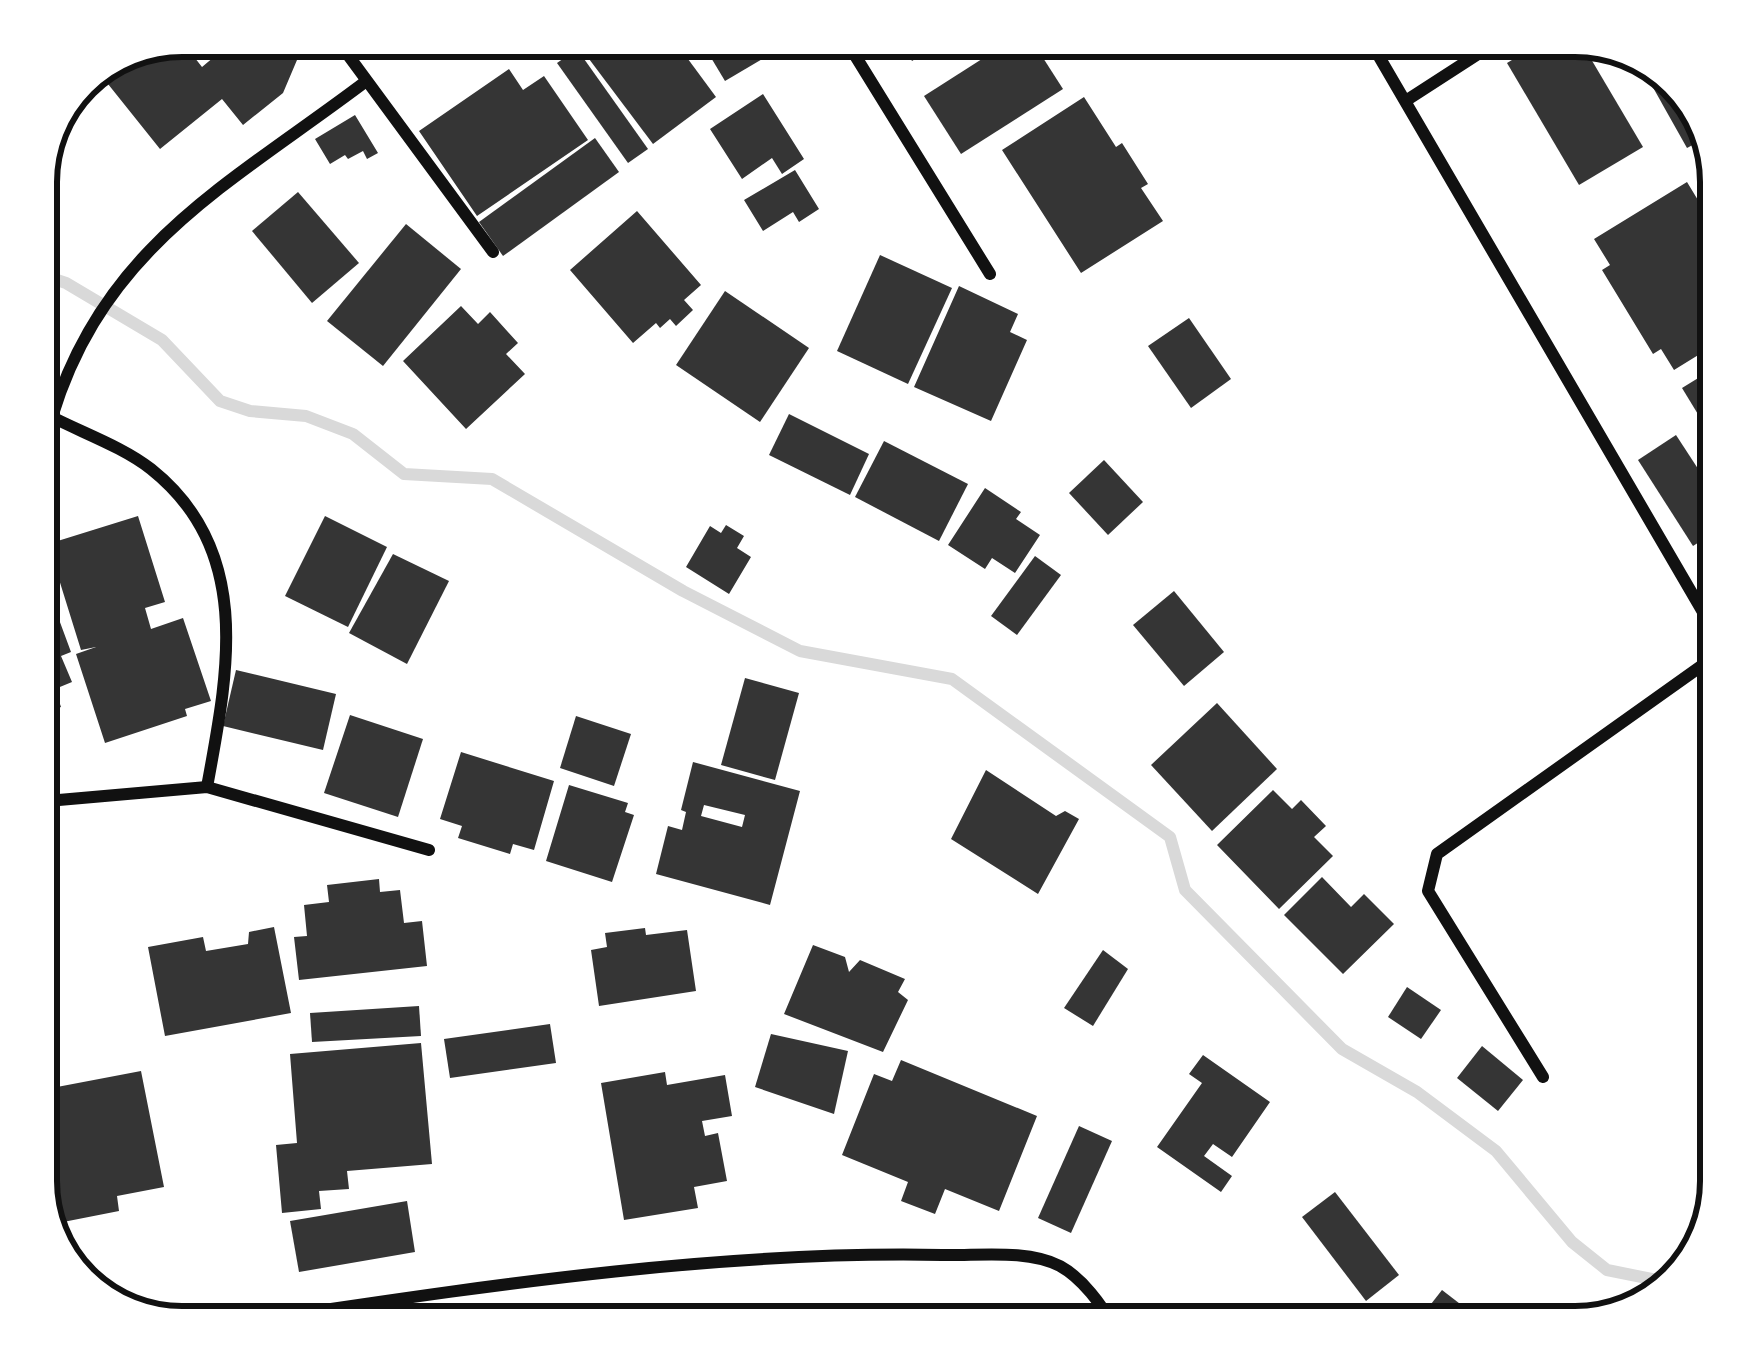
<svg xmlns="http://www.w3.org/2000/svg" width="1757" height="1363" viewBox="0 0 1757 1363" font-family="Spectral,serif">
<rect width="100%" height="100%" fill="#fff"/>
<g fill="none" stroke-linecap="round" stroke-linejoin="round">
<polyline stroke="#d9d9d9" stroke-width="12" points="36,273 66,283 162,340 220,401 250,411 306,416 353,434 404,474 492,479 683,591 800,651 952,679 1170,837 1185,890 1342,1049 1417,1092 1496,1151 1572,1242 1607,1270 1672,1283"/>
</g>
<g fill="#353535" fill-rule="evenodd">
<polygon points="182,36 197,36 203,43 191,53 202,67 239,36 277,36 297,60 283,93 243,125 222,99 160,149 96,69"/>
<polygon points="595,36 671,36 716,97 653,144 580,47"/>
<polygon points="698,36 764,36 774,52 725,81"/>
<polygon points="897,36 992,36 954,58 945,41 912,61"/>
<polygon points="1018,36 1029,36 1063,89 961,154 924,96"/>
<polygon points="1552,36 1578,37 1643,147 1579,185 1507,63"/>
<polygon points="577,49 648,149 628,163 557,63"/>
<polygon points="1637,59 1671,72 1702,140 1687,148"/>
<polygon points="509,69 523,90 544,76 588,140 477,216 419,131"/>
<polygon points="763,94 804,159 782,174 772,158 742,179 710,129"/>
<polygon points="1084,97 1116,147 1122,143 1148,184 1141,188 1163,221 1081,273 1002,150"/>
<polygon points="355,115 378,153 367,159 363,151 348,159 345,155 330,164 315,139"/>
<polygon points="595,138 619,172 503,256 479,222"/>
<polygon points="795,170 819,209 799,222 793,212 763,231 744,200"/>
<polygon points="1687,182 1721,238 1721,341 1674,370 1661,349 1653,354 1602,270 1610,265 1594,239"/>
<polygon points="298,192 359,263 312,303 252,231"/>
<polygon points="637,211 701,285 684,300 693,310 676,326 670,319 660,328 656,323 633,343 570,270"/>
<polygon points="406,224 461,269 383,366 327,321"/>
<polygon points="880,255 952,288 908,384 837,351"/>
<polygon points="959,286 1018,314 1010,332 1027,340 991,421 914,387"/>
<polygon points="725,291 809,348 760,422 676,365"/>
<polygon points="461,306 478,324 490,312 518,343 506,354 525,374 466,429 403,361"/>
<polygon points="1189,318 1231,379 1191,408 1148,346"/>
<polygon points="1721,364 1721,452 1682,388"/>
<polygon points="789,414 869,454 850,495 769,455"/>
<polygon points="1676,435 1721,504 1721,528 1693,546 1638,460"/>
<polygon points="884,441 968,484 939,541 855,497"/>
<polygon points="1104,460 1143,502 1108,535 1069,493"/>
<polygon points="985,488 1021,512 1016,519 1040,535 1015,573 992,558 985,569 948,545"/>
<polygon points="138,516 165,602 145,608 151,629 183,618 211,701 185,709 187,716 105,743 76,654 96,647 81,650 48,544"/>
<polygon points="325,516 387,547 348,627 285,596"/>
<polygon points="726,525 744,536 737,548 751,557 729,594 686,567 710,526 721,533"/>
<polygon points="36,533 45,564 36,566"/>
<polygon points="393,554 449,581 407,664 349,633"/>
<polygon points="1035,556 1061,575 1017,635 991,616"/>
<polygon points="1721,570 1721,599 1709,577"/>
<polygon points="47,587 71,652 61,656 72,682 55,689 61,707 36,716 36,591"/>
<polygon points="1174,591 1224,652 1184,686 1133,625"/>
<polygon points="236,670 336,694 323,750 223,726"/>
<polygon points="745,678 799,693 775,780 721,765"/>
<polygon points="1217,703 1277,769 1212,831 1151,765"/>
<polygon points="350,715 423,739 398,817 324,793"/>
<polygon points="576,716 631,734 614,786 560,768"/>
<polygon points="461,752 554,781 534,850 513,844 510,854 458,838 462,826 440,819"/>
<path d="M693 762 800 791 770 905 656 874 668 826 682 830 686 812 681 810ZM704 805 745 815 742 827 701 816Z"/>
<polygon points="986,770 1056,816 1065,811 1079,819 1038,894 951,839"/>
<polygon points="569,785 628,803 625,812 634,815 612,882 546,861"/>
<polygon points="1273,790 1292,809 1301,800 1326,826 1314,837 1333,856 1279,909 1217,845"/>
<polygon points="1322,877 1351,907 1364,894 1394,924 1343,974 1284,915"/>
<polygon points="379,879 380,892 400,890 404,923 422,921 427,966 299,980 294,937 307,936 304,905 329,902 327,885"/>
<polygon points="274,927 291,1013 165,1036 148,947 203,937 206,951 248,944 249,932"/>
<polygon points="645,928 646,935 687,930 696,991 599,1006 591,950 607,947 605,933"/>
<polygon points="813,945 845,957 849,972 860,960 905,979 898,992 908,1000 883,1052 784,1014"/>
<polygon points="1103,950 1128,969 1093,1026 1064,1008"/>
<polygon points="1407,987 1441,1010 1421,1039 1388,1017"/>
<polygon points="419,1006 421,1036 312,1042 310,1013"/>
<polygon points="550,1024 556,1063 450,1078 444,1039"/>
<polygon points="771,1034 848,1051 834,1114 755,1087"/>
<polygon points="421,1043 432,1164 347,1171 349,1189 319,1191 321,1209 282,1213 276,1145 297,1143 290,1054"/>
<polygon points="1482,1046 1523,1080 1498,1111 1457,1078"/>
<polygon points="1203,1055 1270,1102 1232,1157 1213,1144 1204,1156 1232,1176 1221,1192 1157,1147 1202,1083 1189,1074"/>
<polygon points="901,1060 1037,1116 999,1211 945,1189 935,1214 901,1201 908,1182 842,1155 874,1074 892,1081"/>
<polygon points="141,1071 164,1187 117,1196 119,1211 53,1224 36,1190 36,1091"/>
<polygon points="665,1072 667,1085 725,1075 732,1116 702,1121 705,1136 718,1133 727,1181 694,1187 698,1208 624,1220 601,1083"/>
<polygon points="1079,1126 1112,1141 1071,1233 1038,1218"/>
<polygon points="1335,1192 1399,1275 1366,1301 1302,1217"/>
<polygon points="407,1201 415,1252 299,1272 290,1221"/>
<polygon points="1442,1290 1490,1327 1413,1327"/>
<polygon points="1531,1310 1547,1327 1515,1327"/>
</g>
<g fill="none" stroke-linecap="round" stroke-linejoin="round">
<g stroke="#111" stroke-width="12">
<polyline points="334,36 493,252"/>
<polyline points="843,36 990,274"/>
<polyline points="1367,36 1721,643"/>
<polyline points="1407,100 1506,36"/>
<path d="M52 417C83 433 123 447 151 469 254 551 228 673 207 787"/>
<path d="M36 426 52 417C104 246 230 184 365 82"/>
<polyline points="36,802 207,787 429,850"/>
<polyline points="1543,1077 1428,891 1437,854 1721,652"/>
<path d="M208 1327C449 1292 698 1250 942 1255 978 1256 1027 1249 1060 1266 1082 1278 1102 1305 1114 1327"/>
</g>
</g>
<path d="M0 0H1757V1363H0ZM182 57H1575A125 125 0 0 1 1700 182V1181A125 125 0 0 1 1575 1306H182A125 125 0 0 1 57 1181V182A125 125 0 0 1 182 57Z" fill="#fff" fill-rule="evenodd"/>
<path fill="none" stroke="#111" stroke-width="6" d="M182 57H1575A125 125 0 0 1 1700 182V1181A125 125 0 0 1 1575 1306H182A125 125 0 0 1 57 1181V182A125 125 0 0 1 182 57Z"/>
</svg>
